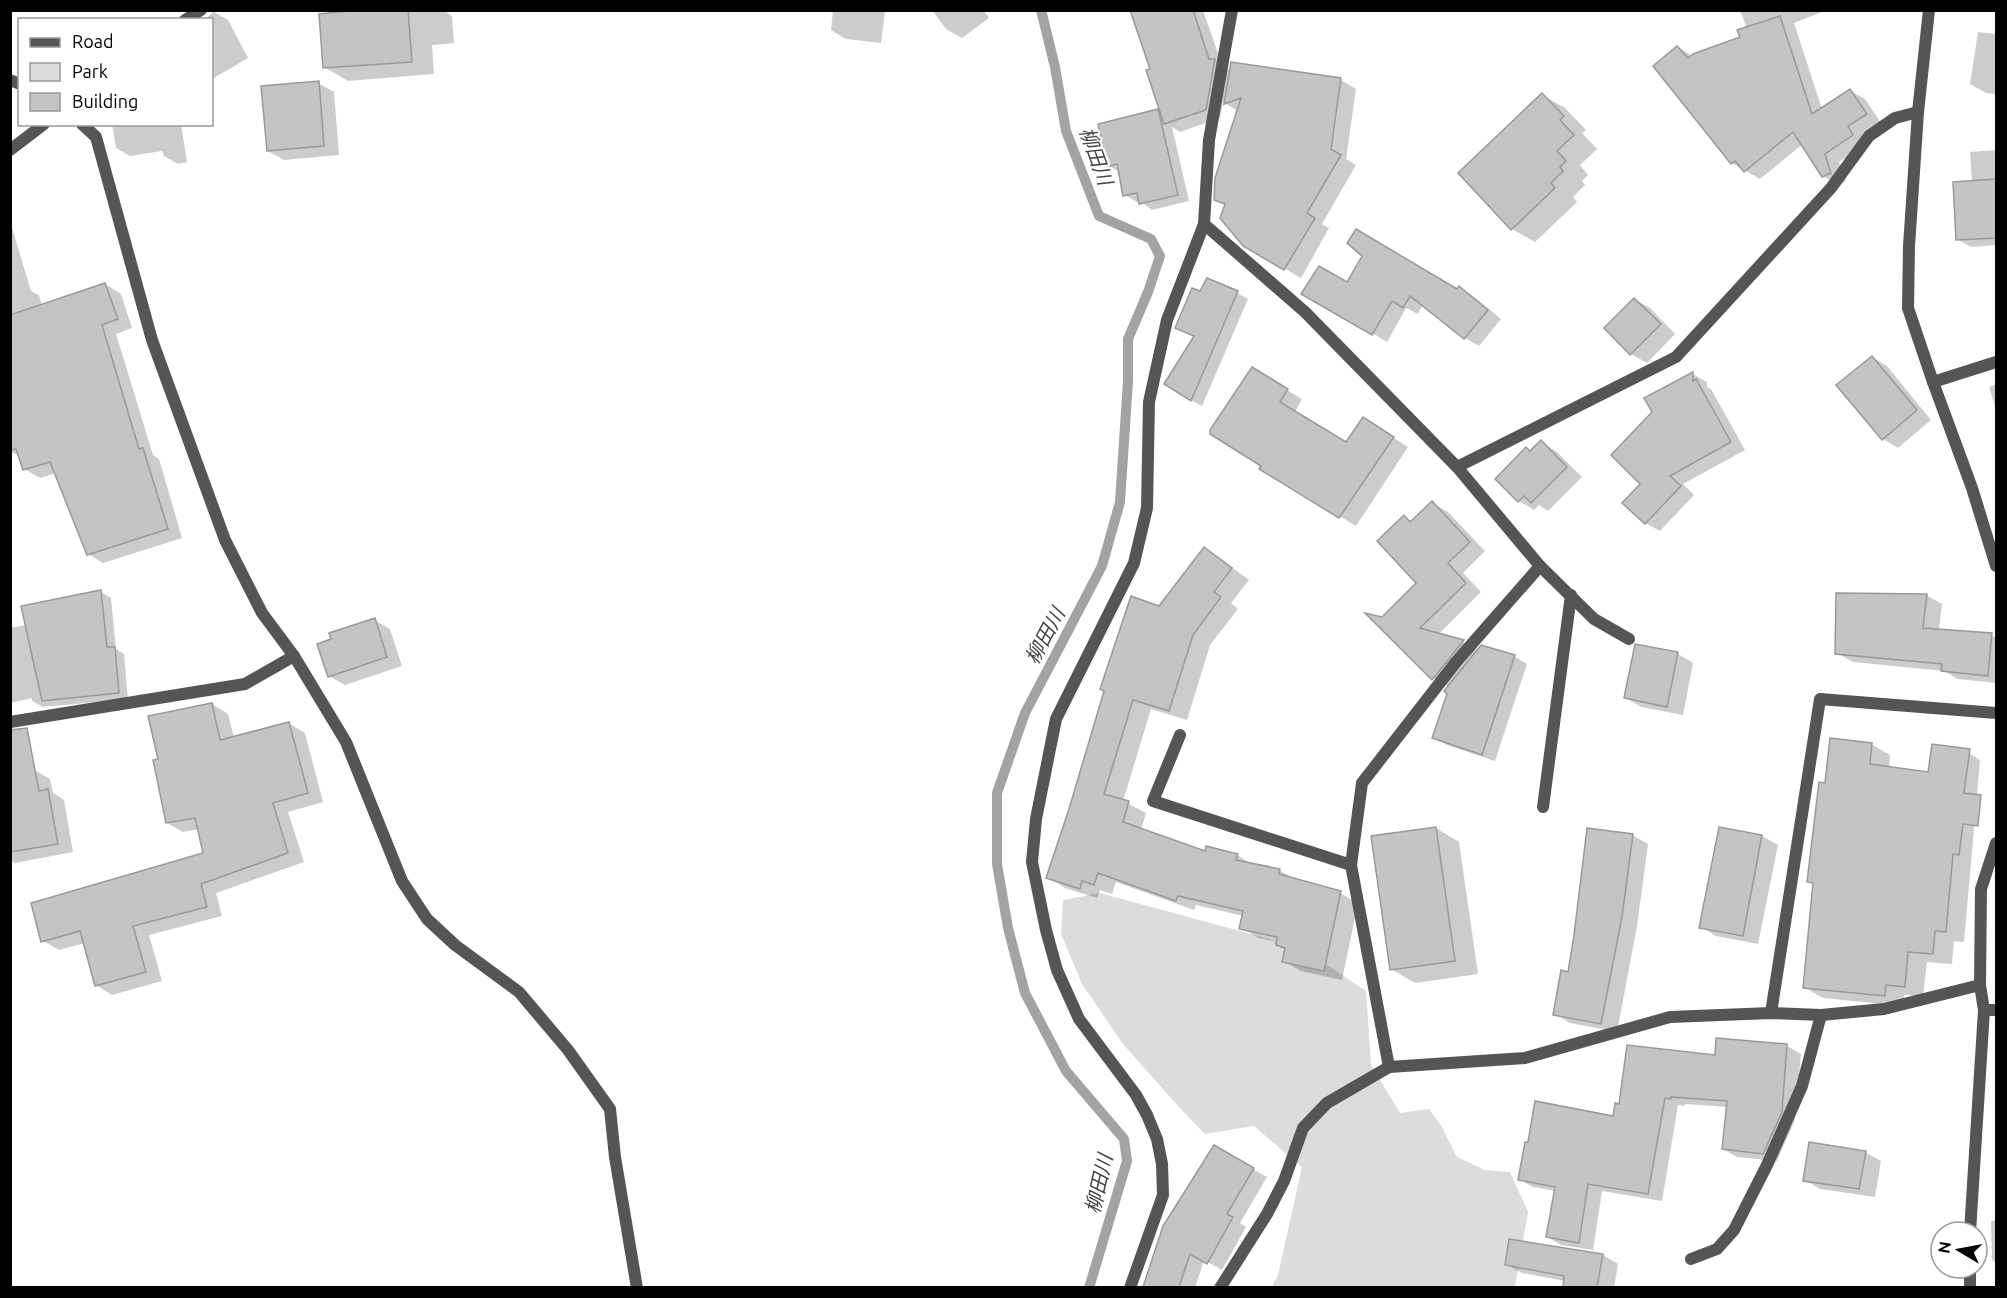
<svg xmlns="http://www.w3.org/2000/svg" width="2007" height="1298" viewBox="0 0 2007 1298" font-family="Ubuntu,'Noto Sans JP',sans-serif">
<rect width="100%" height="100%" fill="#fff"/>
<polygon fill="#dcdcdc" points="1100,893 1302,948 1366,991 1371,1065 1400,1113 1429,1109 1442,1127 1457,1157 1485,1170 1510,1172 1528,1212 1515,1287 1272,1287 1278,1275 1302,1167 1254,1126 1205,1134 1179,1107 1123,1044 1082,984 1061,934 1063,900"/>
<g fill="#0003">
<polygon points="353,10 443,10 452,16 454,43 432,45 434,74 348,81 324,67"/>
<polygon points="833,10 885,10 881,43 846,39 831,30"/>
<polygon points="932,10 983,10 989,18 962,38 946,29"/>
<polygon points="1132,10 1203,10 1222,65 1231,71 1232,64 1341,80 1356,89 1346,159 1356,165 1322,224 1329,228 1301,278 1244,245 1226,206 1215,199 1238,111 1223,102 1220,118 1180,132 1172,127 1189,201 1152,210 1140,201 1137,202 1125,195 1120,172 1109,166 1158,110 1162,112 1152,70"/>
<polygon points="1740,10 1827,10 1794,23 1822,109 1850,91 1865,99 1881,123 1862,135 1867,144 1839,162 1846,181 1839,185 1823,176 1803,144 1760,179 1732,163 1678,47 1692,56 1742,38 1747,29"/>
<polygon points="214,12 228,20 248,58 212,79 212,20 203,20"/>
<polygon points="1978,32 1996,34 1996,94 1986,93 1970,84"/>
<polygon points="318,83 334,92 339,155 284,160 268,151"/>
<polygon points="1542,95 1565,108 1586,130 1582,133 1597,149 1580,165 1588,175 1582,181 1585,185 1573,197 1577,202 1535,242 1512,229"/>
<polygon points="112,124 181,124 187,162 178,164 164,156 162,151 130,156 116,148"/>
<polygon points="1996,150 1996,245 1971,247 1957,239 1972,182 1970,152"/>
<polygon points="10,221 31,291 39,295 42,306 105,284 121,294 132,328 116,334 153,455 159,459 182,538 103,563 88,554 56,473 40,478 24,469 21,457 10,451"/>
<polygon points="1347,284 1458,290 1459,288 1473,296 1501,319 1479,346 1465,338 1423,304 1418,314 1406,308 1387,342 1303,293"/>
<polygon points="1201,293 1237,293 1248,299 1202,406 1191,400 1196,337 1177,327"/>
<polygon points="1634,299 1650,308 1675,334 1647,363 1631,354"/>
<polygon points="1872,357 1887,366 1931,420 1898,448 1883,439"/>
<polygon points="1252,369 1302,399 1295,412 1347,444 1379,428 1408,447 1356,526 1261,469 1263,465"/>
<polygon points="1693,374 1707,382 1707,387 1711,389 1745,450 1683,484 1694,495 1660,531 1645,523 1642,484 1654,413 1646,399"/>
<polygon points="1996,384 1996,410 1989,387"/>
<polygon points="1541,442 1556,451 1582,477 1548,511 1539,505 1534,510 1519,501 1527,449 1531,452"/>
<polygon points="1432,503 1448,512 1485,551 1463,573 1481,592 1438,635 1463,642 1479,651 1514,656 1527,664 1495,761 1447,745 1434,737 1448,694 1449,687 1433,678 1382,619 1418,583 1404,517 1413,522"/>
<polygon points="1205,549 1222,560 1249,580 1231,603 1238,609 1210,645 1187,720 1151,709 1123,801 1146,813 1141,830 1206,853 1237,855 1255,866 1279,870 1296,880 1340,893 1358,903 1342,980 1301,971 1284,961 1286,950 1277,945 1278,942 1259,938 1241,928 1243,916 1196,905 1194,910 1116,882 1112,894 1100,890 1097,898 1065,888 1048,877 1160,607"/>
<polygon points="101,592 111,598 116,649 124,654 128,699 43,707 32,701 32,698 10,703 10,628 26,625"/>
<polygon points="1926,595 1942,604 1939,630 1991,635 1996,638 1996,683 1958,679 1944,671 1853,662 1837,653"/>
<polygon points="374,620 390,629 402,666 345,685 329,676"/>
<polygon points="1678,654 1693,663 1683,715 1641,707 1626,698"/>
<polygon points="212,704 228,714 234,738 288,723 305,733 323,802 288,812 304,862 216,893 222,916 149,935 162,981 112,995 96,985 85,943 59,950 43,941 205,854 199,829 183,832 167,823 159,761"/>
<polygon points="1871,744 1890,755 1889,768 1929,773 1962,749 1980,760 1964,942 1954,941 1952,964 1927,962 1923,996 1904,995 1903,1006 1823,998 1804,987 1814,884 1809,881 1826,784"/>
<polygon points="34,770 50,779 53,793 64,800 73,852 15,863 10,860 10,774"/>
<polygon points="1436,828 1459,842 1478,974 1415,983 1391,969"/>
<polygon points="1721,829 1762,836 1778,845 1758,944 1716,936 1701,927"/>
<polygon points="1632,835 1648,844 1637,926 1617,1032 1570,1023 1555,1014 1569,973"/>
<polygon points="1718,1040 1787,1046 1801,1054 1795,1120 1777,1161 1737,1157 1723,1149 1728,1107 1685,1104 1684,1106 1678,1105 1662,1201 1602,1191 1593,1250 1561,1245 1547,1237 1555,1191 1533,1187 1519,1179 1614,1117 1621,1106 1716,1057"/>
<polygon points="1214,1147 1267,1177 1240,1223 1246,1227 1222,1270 1204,1260 1195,1288 1144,1288 1165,1227"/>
<polygon points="1865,1152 1881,1161 1875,1197 1820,1189 1805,1180"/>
<polygon points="1991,1221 1996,1221 1996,1263 1992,1260"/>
<polygon points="1603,1255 1618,1264 1614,1288 1564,1288 1565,1281 1522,1273 1506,1264"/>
</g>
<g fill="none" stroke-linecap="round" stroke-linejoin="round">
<polyline stroke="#a3a3a3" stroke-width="10" points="1041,10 1055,67 1066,131 1099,216 1151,239 1160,256 1148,292 1128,339 1128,381 1120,502 1102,566 1025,713 997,793 997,864 1008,928 1025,993 1066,1071 1124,1139 1127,1161 1089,1288"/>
</g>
<g fill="#c4c4c4" stroke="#999" stroke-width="1.5">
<polygon points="359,10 408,10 412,62 323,68 319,14"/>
<polygon points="1130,10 1193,10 1209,59 1215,59 1206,110 1164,124 1146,70 1150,69"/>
<polygon points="1780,16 1812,114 1850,89 1867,114 1848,126 1853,135 1825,154 1831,173 1822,177 1793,132 1744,172 1735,161 1731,164 1653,66 1677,46 1688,58 1693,54 1740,37 1737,30"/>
<polygon points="1231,62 1341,78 1331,149 1341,155 1307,213 1315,218 1284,270 1243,246 1220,218 1225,204 1214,200 1215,178 1241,98 1224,104"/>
<polygon points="319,81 324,146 267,151 261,86"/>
<polygon points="1542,93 1564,116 1560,120 1574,135 1557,151 1566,161 1560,167 1563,171 1551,183 1555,188 1511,230 1458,173"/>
<polygon points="1158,109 1178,195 1139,204 1137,193 1123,196 1117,164 1107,167 1098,124"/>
<polygon points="1996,179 1996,238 1956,240 1953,182"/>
<polygon points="1356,229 1457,289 1459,286 1488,310 1464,339 1410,296 1403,308 1392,301 1372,335 1301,294 1319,266 1347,282 1362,256 1347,243"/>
<polygon points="1207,278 1238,291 1191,401 1164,384 1194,336 1175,328 1192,288 1200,291"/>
<polygon points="105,283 118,319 102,325 139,449 143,448 168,529 87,555 50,462 23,470 16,449 10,450 10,315"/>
<polygon points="1634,298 1661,324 1630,355 1604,328"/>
<polygon points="1872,356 1917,410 1882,440 1836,385"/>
<polygon points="1252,367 1288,389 1280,402 1346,442 1363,417 1394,437 1339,518 1259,469 1261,466 1210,434 1210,430"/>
<polygon points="1693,372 1693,381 1696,379 1731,442 1670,476 1681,486 1645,524 1622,503 1640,484 1611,455 1652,412 1644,398"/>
<polygon points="1541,440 1567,467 1531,503 1524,496 1518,502 1495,479 1526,447 1530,451"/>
<polygon points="1432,501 1470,542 1448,563 1466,583 1420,628 1464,640 1432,680 1365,613 1382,617 1416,583 1377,541 1404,515 1410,522"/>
<polygon points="1204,547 1232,568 1214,592 1221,597 1193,635 1169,711 1133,700 1104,794 1129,801 1123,822 1205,851 1206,846 1238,854 1236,860 1280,869 1279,874 1341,891 1324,971 1282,962 1285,948 1276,945 1277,937 1239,929 1243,911 1178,896 1176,901 1098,873 1094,885 1082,881 1080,889 1046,878 1069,809 1104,691 1100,689 1131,596 1159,606"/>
<polygon points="101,590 107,647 115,647 119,693 42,701 21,606"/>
<polygon points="1836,593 1927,594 1923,628 1992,633 1988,676 1941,671 1942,664 1835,654"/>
<polygon points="375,618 387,657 328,677 317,644 331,639 329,633"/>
<polygon points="1635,644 1678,652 1667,707 1624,698"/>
<polygon points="1481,645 1515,655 1482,755 1432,738 1447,694 1444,691"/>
<polygon points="212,703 220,740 289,722 308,793 273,803 288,853 201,884 207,907 133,926 146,972 95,986 80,931 41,942 31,903 203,853 195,818 166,823 153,760 158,759 148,716"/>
<polygon points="27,728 39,791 48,789 58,844 10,852 10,730"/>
<polygon points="1830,738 1872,743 1870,764 1928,772 1932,744 1970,749 1964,793 1981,795 1978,826 1963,824 1959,855 1953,854 1946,932 1935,931 1933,954 1908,952 1905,987 1886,985 1885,996 1803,988 1813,883 1807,882 1819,782 1825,783"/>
<polygon points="1436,827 1455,961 1390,970 1371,836"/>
<polygon points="1719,827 1762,835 1743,936 1699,928"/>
<polygon points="1587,828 1633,834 1622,917 1601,1024 1553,1015 1561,970 1568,972 1574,935"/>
<polygon points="1716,1038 1787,1044 1782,1112 1763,1154 1722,1149 1727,1101 1671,1097 1671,1099 1665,1098 1648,1194 1588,1184 1579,1243 1546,1237 1555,1187 1518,1180 1525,1142 1528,1142 1535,1101 1613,1116 1615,1103 1619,1104 1627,1045 1715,1055"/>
<polygon points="1809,1142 1866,1151 1859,1189 1803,1181"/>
<polygon points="1214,1145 1254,1168 1227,1214 1233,1217 1207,1264 1190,1254 1179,1287 1143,1287 1163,1226"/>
<polygon points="1509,1239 1603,1254 1597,1287 1563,1287 1564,1276 1505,1265"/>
</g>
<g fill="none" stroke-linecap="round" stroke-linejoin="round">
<g stroke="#555" stroke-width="12">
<polyline points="1933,382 1996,362"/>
<polyline points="1540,566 1594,619 1629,639"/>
<polyline points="1180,735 1153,801 1351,865"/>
<polyline points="1543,807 1571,595"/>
<polyline points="1691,1259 1717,1249 1734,1230 1767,1165 1802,1086 1821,1015"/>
<polyline points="1220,1288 1267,1214 1284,1181 1303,1128 1327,1103 1389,1067"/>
</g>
<g stroke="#555" stroke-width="12">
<polyline points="1232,10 1209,140 1204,224 1305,312 1457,467 1540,566 1456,662 1362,783 1351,865 1389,1067 1525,1058 1670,1017 1771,1013 1821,1015 1884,1009 1980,985"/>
<polyline points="1929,10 1918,112 1909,246 1908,308 1933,382 1972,488 1996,566"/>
<polyline points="185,20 201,10"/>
<polyline points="10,80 20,84"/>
<polyline points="82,124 96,137 152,340 225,540 262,613 294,656 346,742 402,881 427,919 455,945 519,992 568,1050 610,1109 615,1157 637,1288"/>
<polyline points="10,150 44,124"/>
<polyline points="1457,467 1676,357 1831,188 1869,136 1895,118 1918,112"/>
<polyline points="10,722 245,684 294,656"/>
<polyline points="1984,1010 1996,1010"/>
<polyline points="1771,1013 1820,699 1996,713"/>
<polyline points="1970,1232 1984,1010 1980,985 1981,889 1996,843"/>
<polyline points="1970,1268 1970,1288"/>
<polyline points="1130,1288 1163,1195 1162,1164 1157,1139 1147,1115 1136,1095 1079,1019 1057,970 1046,930 1032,862 1036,819 1056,719 1134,563 1147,508 1149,402 1167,320 1204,224"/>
</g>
</g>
<g text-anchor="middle" stroke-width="4.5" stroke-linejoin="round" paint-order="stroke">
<g font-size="20" font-style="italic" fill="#444" stroke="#fff">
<text transform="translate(1096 156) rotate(70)" y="7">柳田川</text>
<text transform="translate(1045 636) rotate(-62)" y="7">柳田川</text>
<text transform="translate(1099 1184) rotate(-77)" y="7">柳田川</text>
</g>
</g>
<rect width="2007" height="1298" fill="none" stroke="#000000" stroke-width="24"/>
<rect x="18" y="18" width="195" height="108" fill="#ffffff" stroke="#999999" stroke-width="1.5"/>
<rect x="30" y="38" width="30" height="9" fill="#555555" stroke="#999999" stroke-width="1.5"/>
<text x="72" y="48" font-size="18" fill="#000000">Road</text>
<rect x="30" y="63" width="30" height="18" fill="#dcdcdc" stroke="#999999" stroke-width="1.5"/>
<text x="72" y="78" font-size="18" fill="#000000">Park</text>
<rect x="30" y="93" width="30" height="18" fill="#c4c4c4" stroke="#999999" stroke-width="1.5"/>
<text x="72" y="108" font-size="18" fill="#000000">Building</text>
<g transform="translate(1959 1250) rotate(280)"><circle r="28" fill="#ffffff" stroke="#999999" stroke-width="1.5"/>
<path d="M0-4.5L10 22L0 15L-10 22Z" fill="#000000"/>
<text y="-9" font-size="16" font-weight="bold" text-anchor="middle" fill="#000000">N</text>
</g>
</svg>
